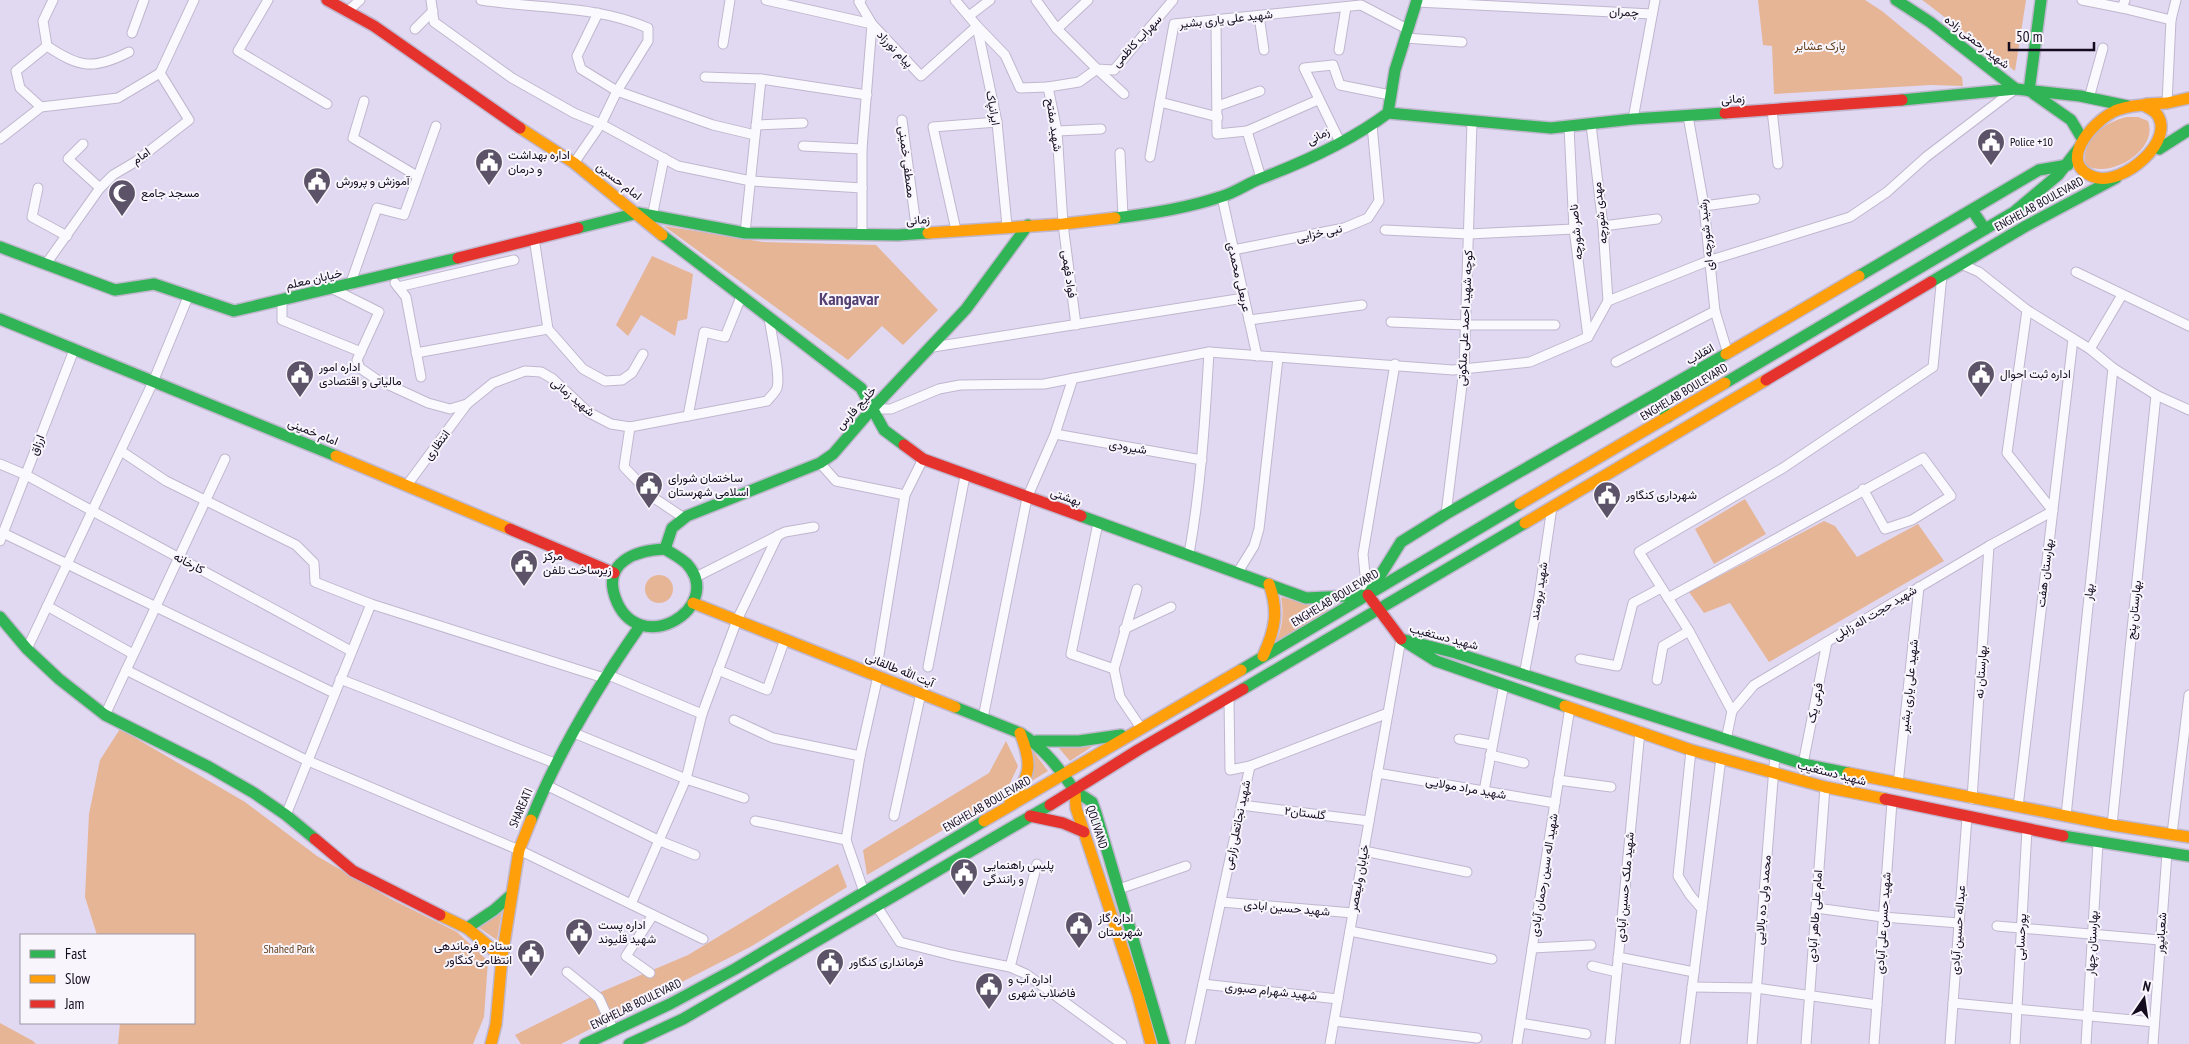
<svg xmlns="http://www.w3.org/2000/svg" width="2189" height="1044" viewBox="0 0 2189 1044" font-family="'PT Sans Narrow',Vazirmatn,sans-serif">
<rect width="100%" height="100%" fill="#e1d8f2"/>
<g fill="#e6b596">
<polygon points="1758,0 1865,0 1882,11 1962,77 1963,86 1931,85 1774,94 1772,46 1763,45"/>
<polygon points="1922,0 2026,0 2015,71 1925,2"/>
<path d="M2127 117H2138L2148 121C2159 150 2110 180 2085 165 2081 140 2104 122 2127 117Z"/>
<polygon points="664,226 763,242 876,245 938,310 903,345 882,326 848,360"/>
<polygon points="652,256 693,274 687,319 678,321 675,336 641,315 628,336 616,325"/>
<polygon points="1745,499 1766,534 1714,564 1695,529"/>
<polygon points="1824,521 1835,526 1857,557 1918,524 1944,561 1769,662 1730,603 1704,613 1689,592"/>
<circle cx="659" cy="589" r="14"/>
<path d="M1281 597 1329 610 1276 642C1283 626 1284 614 1281 597Z"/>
<polygon points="120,729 245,802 317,856 391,899 457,932 488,961 484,1017 473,1044 118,1044 120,1023 194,1023 194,935 97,935 85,897 89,814 100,760"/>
<polygon points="1006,741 1018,766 1010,783 982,807 867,875 863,850 989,773"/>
<polygon points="1093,746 1070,761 1058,747"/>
<polygon points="1033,751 1048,771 1030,782"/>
<polygon points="838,864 847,887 752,946 561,1044 521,1044 515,1035 603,991 688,955"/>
<polygon points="502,911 497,940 478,927"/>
<polygon points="0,1023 33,1041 36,1044 0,1044"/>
</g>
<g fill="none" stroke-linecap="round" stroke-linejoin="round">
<g stroke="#c0b7ce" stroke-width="11">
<g id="street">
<polyline points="268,0 238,51 327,104"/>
<polyline points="431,0 434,22 512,78 574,113 601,124 678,166 751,181 862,188"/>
<path d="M481 0C537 9 595 5 648 28V41L617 91 601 124 574 163"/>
<polyline points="766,0 872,24 921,76 977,26 1005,55 1020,88 1048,87"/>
<polyline points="861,0 859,2 872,24 862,149 862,235"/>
<polyline points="955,0 977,26 997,122 1007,226"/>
<polyline points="1036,0 1057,29 1097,69 1114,70 1173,0"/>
<polyline points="2082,0 2122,8 2125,0"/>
<polyline points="1417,2 1652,14"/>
<polyline points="2122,8 2171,20"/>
<polyline points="348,11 360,0"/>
<polyline points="598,13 577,56 581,69 617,91 713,125 755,135"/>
<polyline points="969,16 990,0"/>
<polyline points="1259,16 1264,50"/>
<polyline points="1216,20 1217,134 1247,131 1261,178"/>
<polyline points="415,29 433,11"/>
<polyline points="1057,29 1088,0"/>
<polyline points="132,33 144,0"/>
<polyline points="1405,38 1462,42"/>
<polyline points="723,44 730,0"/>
<path d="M47 46C80 68 93 70 129 52"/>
<polyline points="1339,50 1346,7"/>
<polyline points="705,77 761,79 867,95"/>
<polyline points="2089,98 2103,48"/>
<polyline points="364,101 353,138 417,176"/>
<polyline points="1160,102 1218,117"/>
<polyline points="2167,103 2171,20 2176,0"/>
<polyline points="1218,106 1260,91"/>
<polyline points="41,107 20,88 16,71 47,46 43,21 53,0"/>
<polyline points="1772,110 1778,164"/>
<polyline points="1688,116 1704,206 1715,311 1728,354"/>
<polyline points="1633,119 1655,0"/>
<polyline points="902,120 917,233"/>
<polyline points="1591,124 1603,226 1608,301"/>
<polyline points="756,125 803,123"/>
<polyline points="1569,127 1574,229 1588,337"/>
<polyline points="1057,131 1101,129"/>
<polyline points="1247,131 1318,100"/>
<polyline points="0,139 41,107 118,98 160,73 194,0"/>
<polyline points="1339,140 1304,68 1333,65 1340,85 1390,95"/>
<polyline points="83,144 68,159 100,188"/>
<polyline points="803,146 862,149"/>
<polyline points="1120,153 1123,216"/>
<polyline points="1150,157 1174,24 1361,5 1407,29"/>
<polyline points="38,188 32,217 67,236"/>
<polyline points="1222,197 1257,356"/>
<polyline points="1704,206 1755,199"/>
<polyline points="652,217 664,158"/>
<polyline points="1603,226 1657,219"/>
<polyline points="956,230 933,127 997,122"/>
<polyline points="1385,230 1469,234 1574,229"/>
<polyline points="745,233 761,79"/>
<polyline points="534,238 548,329 583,369 605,381 622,380 632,373 643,354"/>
<polyline points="1233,250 1344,228 1368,218 1379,201 1372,125"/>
<polyline points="46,264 100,188 113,175 135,162 189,120 160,73"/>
<polyline points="1961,264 1979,272 2027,310 2090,349 2113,368 2156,395 2189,410"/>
<polyline points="2076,272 2189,326"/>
<polyline points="395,283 406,297 421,377"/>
<polyline points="350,285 377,208 404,215 436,126"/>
<polyline points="398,287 514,260"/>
<path d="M333 289 379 312 357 360 360 368 376 379 428 403 450 409 467 404 493 383 525 371 541 372 553 379 588 412 611 424 630 427 767 401C770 397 775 393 777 388 781 375 771 334 769 317"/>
<polyline points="282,300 282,320 361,352"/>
<polyline points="1249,320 1362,305"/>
<polyline points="1391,322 1465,325 1555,325"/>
<polyline points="1076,325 1063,224 1057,131 1048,87 1079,82 1097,69 1124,94"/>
<polyline points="933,347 1244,298"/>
<polyline points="2090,349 2122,295"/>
<polyline points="416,353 548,329"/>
<polyline points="1616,362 1715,311"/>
<polyline points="872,409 891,409 939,389 960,385 1044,384 1209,352 1453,370 1530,362 1588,337 1608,301 1708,261 1850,217 1887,192 1926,157 2014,90"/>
<polyline points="688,416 704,332 725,337 741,297"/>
<polyline points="630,427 624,467 654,498 684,518"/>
<polyline points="1055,434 1202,460"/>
<polyline points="121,451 166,481 296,545 314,563 315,582 371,604 604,678"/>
<polyline points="820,463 836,481 905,495"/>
<polyline points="0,464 26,475 351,651"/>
<polyline points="407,485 467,404"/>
<polyline points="1446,514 1464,369 1472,122"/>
<polyline points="1098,523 1071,654 1114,669"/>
<polyline points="3,533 334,693"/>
<polyline points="0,541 74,350"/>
<path d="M1189 554C1201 487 1205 420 1209 352"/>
<polyline points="1238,572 1254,546 1259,529 1278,358"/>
<polyline points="694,578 785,532 814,527"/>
<polyline points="1137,589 1114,669 1120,697 1141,728"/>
<polyline points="1367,595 1363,554 1395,364"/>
<polyline points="1668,598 1923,458 1951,496 1912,520 1885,529 1863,489"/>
<polyline points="47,606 133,654"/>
<polyline points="1124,629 1171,607"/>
<polyline points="27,649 153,382 188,297"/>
<polyline points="879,655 905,495 923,459"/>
<polyline points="1580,659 1617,666 1633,603 1661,588"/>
<polyline points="928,667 965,476"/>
<polyline points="126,670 306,760 519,850 703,939"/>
<polyline points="718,670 767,690 785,639"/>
<polyline points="606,674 702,714"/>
<polyline points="1524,675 1539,596 1552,507"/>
<polyline points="340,679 557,764"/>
<polyline points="1657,680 1663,646 1689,631"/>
<polyline points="1229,697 1230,770 1250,766 1388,713"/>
<polyline points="1732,711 1689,631 1639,552 1783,468 1933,367 1942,275"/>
<polyline points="105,715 225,459"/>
<polyline points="983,718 1027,498 1055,434 1073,378"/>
<polyline points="734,720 773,738 860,756"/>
<polyline points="574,733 686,779 744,798"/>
<polyline points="1459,739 1492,745"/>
<polyline points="1726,740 1732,711 1754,685 1989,546 2053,511 2007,453 2027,310"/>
<polyline points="1691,750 1678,876 1690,895 1702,909"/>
<polyline points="1490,755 1524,763"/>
<polyline points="1803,764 1827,642"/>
<polyline points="1377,773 1555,803"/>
<polyline points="1558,780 1611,787"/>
<polyline points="1898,784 1919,587"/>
<polyline points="546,785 660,841 695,855"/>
<polyline points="1484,791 1504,684"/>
<polyline points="1972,799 1989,546"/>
<polyline points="1241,805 1369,821"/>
<polyline points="2018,807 2073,339"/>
<polyline points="286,815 371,604"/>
<polyline points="894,816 921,693"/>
<polyline points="2066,816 2113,368"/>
<polyline points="755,821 846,840"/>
<polyline points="2112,825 2156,395"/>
<polyline points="2172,834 2189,695"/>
<polyline points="1364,851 1467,872"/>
<polyline points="1119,889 1186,866"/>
<polyline points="864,892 846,840 860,756 878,676"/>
<polyline points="1221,902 1353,913"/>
<polyline points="631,904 686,779 702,714 737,620 778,535"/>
<polyline points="876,905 900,942 951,955 1010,967 1026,974 1122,1044"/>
<polyline points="1816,908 1883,917 1959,923"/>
<polyline points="1997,926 2160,940"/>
<polyline points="1350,931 1492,959"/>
<polyline points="1532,948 1591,945"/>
<polyline points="1618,957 1694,972"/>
<polyline points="1592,966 1617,972"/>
<polyline points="1010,967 1037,864"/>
<polyline points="567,972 599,998 614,1031"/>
<polyline points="650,973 626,956 653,915"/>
<polyline points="1203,984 1338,999"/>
<polyline points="1692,987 1756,988 1877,1005"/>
<polyline points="1953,1003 2154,1022"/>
<polyline points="1334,1021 1477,1038"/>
<polyline points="1521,1023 1586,1034"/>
<polyline points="1190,1044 1250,766"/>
<polyline points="1330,1044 1401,639"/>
<polyline points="1517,1044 1570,707"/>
<polyline points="1610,1044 1640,731"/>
<polyline points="1685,1044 1721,758"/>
<polyline points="1752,1044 1775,755"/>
<polyline points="1806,1044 1825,787"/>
<polyline points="1874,1044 1892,802"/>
<polyline points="1950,1044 1967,817"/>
<polyline points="2015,1044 2027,829"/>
<polyline points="2086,1044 2098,843"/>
<polyline points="2153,1044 2167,853"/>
</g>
</g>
<g stroke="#c0b7ce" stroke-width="14">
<g id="fast">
<polyline points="1896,0 1930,22 2016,89"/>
<polyline points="2029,91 2041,0"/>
<polyline points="2034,94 2071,120 2083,140"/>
<polyline points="1902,100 2016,89 2080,96 2128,106"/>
<polyline points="1388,113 1395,70 1417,0"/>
<polyline points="2159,149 2189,130"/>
<polyline points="1972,210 1985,229"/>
<path d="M1115 218C1150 214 1187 208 1220 197 1235 193 1248 183 1262 178 1304 162 1352 140 1388 113L1551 128 1633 119 1725 113"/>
<polyline points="578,228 638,213 745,233 898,235 928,233"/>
<polyline points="662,235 861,388 884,430 904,445"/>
<polyline points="0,247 115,290 154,284 234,311 458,258"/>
<polyline points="1859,276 2039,170 2068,165"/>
<polyline points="1931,282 2026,226 2116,178"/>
<polyline points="0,319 336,456"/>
<polyline points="1725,383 2014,212 2058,175 2079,148"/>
<polyline points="1654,396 1668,417"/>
<polyline points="1081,516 1306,598 1368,595"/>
<polyline points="665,549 672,528 687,516 820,463 833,454 872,409 966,309 1028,225"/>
<path d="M665 549C673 554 681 558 687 564 726 608 637 661 615 597 603 562 636 550 665 549Z"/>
<polyline points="1368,595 1401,542 1446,514 1726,354"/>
<polyline points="0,617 27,649 59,679 105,715 209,767 254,793 286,815 315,839"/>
<polyline points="1241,670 1520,504"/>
<polyline points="1243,689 1525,523"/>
<polyline points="1565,706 1436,661 1401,639 1456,653 1803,764 1848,773"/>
<path d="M955 707 1020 733C1044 748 1059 768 1075 791"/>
<polyline points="1036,741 1079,741 1121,735"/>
<polyline points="1075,791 1092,802 1096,813 1164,1044"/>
<path d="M531 820C558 752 598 686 640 626"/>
<polyline points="2063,836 2189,856"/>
<polyline points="467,928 494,910 511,895"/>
<polyline points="585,1044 670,1004 735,969 984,821"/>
<polyline points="629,1044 683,1019 1050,805"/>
</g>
</g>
<g stroke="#c0b7ce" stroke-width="14">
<g id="slow">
<polyline points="2146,104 2167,103 2189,98"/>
<path d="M2143 105C2147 107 2153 110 2156 113 2178 140 2122 187 2094 177 2056 163 2092 123 2113 112 2122 107 2133 106 2143 105Z"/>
<polyline points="520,128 574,163 662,235"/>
<polyline points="928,233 1063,224 1115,218"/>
<polyline points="1726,354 1859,276"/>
<polyline points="336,456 510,529"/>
<polyline points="1520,504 1725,383"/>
<polyline points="1525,523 1766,380"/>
<polyline points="693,603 955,707"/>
<path d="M1263 656C1275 630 1279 611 1269 584"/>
<polyline points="1565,706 1691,750 1825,787 1885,799"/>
<polyline points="1848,773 2112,825 2189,837"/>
<polyline points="1075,791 1076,808 1138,995 1151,1044"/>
<path d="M1010 801C1032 776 1032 763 1020 733"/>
<polyline points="984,821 1241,670"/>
<polyline points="440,915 467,928 502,957"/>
<polyline points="491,1044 496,1024 502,957 519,850 531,820"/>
</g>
</g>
<g stroke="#c0b7ce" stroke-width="14">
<g id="jam">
<polyline points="327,0 374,26 520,128"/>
<polyline points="1725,113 1902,100"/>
<polyline points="458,258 578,228"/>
<polyline points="1766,380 1931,282"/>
<polyline points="904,445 923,459 1081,516"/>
<polyline points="510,529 614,573"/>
<polyline points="1368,595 1401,639"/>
<polyline points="1885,799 2063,836"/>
<polyline points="1050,805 1138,750 1243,689"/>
<polyline points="1030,816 1063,823 1084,832"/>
<polyline points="315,839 353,871 440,915"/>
</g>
</g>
<use href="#street" stroke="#faf9fd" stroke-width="9"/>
<use href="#fast" stroke="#30b455" stroke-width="11"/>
<use href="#slow" stroke="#ff9f0a" stroke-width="11"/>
<use href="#jam" stroke="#e5322d" stroke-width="11"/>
</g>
<defs>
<g id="civic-pin" transform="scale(1.4375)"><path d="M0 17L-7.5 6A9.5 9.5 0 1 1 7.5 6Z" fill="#5c5369" stroke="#f8f6fc"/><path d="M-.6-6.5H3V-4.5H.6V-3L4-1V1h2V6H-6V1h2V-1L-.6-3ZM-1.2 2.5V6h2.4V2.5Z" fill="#fff"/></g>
<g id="mosque-pin" transform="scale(1.4375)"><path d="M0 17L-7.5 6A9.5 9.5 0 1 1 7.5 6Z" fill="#5c5369" stroke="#f8f6fc"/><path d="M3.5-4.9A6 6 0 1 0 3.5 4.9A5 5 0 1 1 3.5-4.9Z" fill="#fff"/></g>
</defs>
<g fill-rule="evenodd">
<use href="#civic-pin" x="1991" y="142"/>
<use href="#civic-pin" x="489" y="162"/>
<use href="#civic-pin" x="317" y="181"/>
<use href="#mosque-pin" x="122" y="193"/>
<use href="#civic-pin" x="300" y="374"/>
<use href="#civic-pin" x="1981" y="374"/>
<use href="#civic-pin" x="649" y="485"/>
<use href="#civic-pin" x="1607" y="495"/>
<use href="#civic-pin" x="524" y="563"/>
<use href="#civic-pin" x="964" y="872"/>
<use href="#civic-pin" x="1079" y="925"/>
<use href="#civic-pin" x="579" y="932"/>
<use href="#civic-pin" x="531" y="953"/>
<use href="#civic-pin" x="830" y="962"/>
<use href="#civic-pin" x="989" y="986"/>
</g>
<g text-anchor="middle" stroke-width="4" stroke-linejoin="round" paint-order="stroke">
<g font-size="12" fill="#140b1f" stroke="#f8f6fc">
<text transform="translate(1624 12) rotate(2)" y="4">چمران</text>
<text transform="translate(1226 19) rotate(-6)" y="4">شهید علی یاری بشیر</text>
<text transform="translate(1137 41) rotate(-47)" y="4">سهراب کاظمی</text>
<text transform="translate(1977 42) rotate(38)" y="4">شهید رحمتی زاده</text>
<text transform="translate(895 49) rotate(46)" y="4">پیام نورزاد</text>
<text transform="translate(1733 99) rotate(-4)" y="4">زمانی</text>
<text transform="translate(993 108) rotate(80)" y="4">ایرانپاک</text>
<text transform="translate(1054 125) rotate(82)" y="4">شهید مفتح</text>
<text transform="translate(1318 136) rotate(-29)" y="4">زمانی</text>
<text transform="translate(141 156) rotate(-36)" y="4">امام</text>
<text transform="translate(907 162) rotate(83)" y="4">مصطفی خمینی</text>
<text transform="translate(619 181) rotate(38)" y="4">امام حسین</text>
<text transform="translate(2039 204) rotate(-29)" y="4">ENGHELAB BOULEVARD</text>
<text transform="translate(1600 213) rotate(-96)" y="4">مهدی شورچه</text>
<text transform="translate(918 220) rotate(-4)" y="4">زمانی</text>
<text transform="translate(1576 232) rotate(-95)" y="4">ناصر شورچه</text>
<text transform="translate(1319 233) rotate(-12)" y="4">نبی خزایی</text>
<text transform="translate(1706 235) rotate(-96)" y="4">رشید شورچه ای</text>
<text transform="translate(1069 274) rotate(82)" y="4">فواد فهمی</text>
<text transform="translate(1239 277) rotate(77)" y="4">عربعلی محمدی</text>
<text transform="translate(314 279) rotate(-13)" y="4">خیابان معلم</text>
<text transform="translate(1465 318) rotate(-87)" y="4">کوچه شهید احمد علی ملکوتی</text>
<text transform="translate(1700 354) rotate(-30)" y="4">انقلاب</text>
<text transform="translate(1684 392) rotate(-31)" y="4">ENGHELAB BOULEVARD</text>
<text transform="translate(573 397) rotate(40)" y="4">شهید زمانی</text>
<text transform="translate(856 408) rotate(-48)" y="4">خلیج فارس</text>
<text transform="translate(313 432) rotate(22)" y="4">امام خمینی</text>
<text transform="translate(37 445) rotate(-69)" y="4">ارزاق</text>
<text transform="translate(437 445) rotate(-53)" y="4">انتظاری</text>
<text transform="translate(1128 447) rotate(10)" y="4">شیرودی</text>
<text transform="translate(1066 497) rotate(20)" y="4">بهشتی</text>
<text transform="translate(189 563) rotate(28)" y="4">کارخانه</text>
<text transform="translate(2045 573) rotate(-83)" y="4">بهارستان هفت</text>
<text transform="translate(1539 591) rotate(-81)" y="4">شهید برومند</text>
<text transform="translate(2089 592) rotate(-84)" y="4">بهار</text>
<text transform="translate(1335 598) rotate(-31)" y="4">ENGHELAB BOULEVARD</text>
<text transform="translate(2134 610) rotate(-84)" y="4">بهارستان پنج</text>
<text transform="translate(1875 613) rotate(-31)" y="4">شهید حجت اله زابلی</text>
<text transform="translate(1444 637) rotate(15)" y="4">شهید دستغیب</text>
<text transform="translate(900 670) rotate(22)" y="4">آیت الله طالقانی</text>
<text transform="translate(1981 672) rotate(-86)" y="4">بهارستان نه</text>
<text transform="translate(1909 686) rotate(-84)" y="4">شهید علی یاری بشیر</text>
<text transform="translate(1815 703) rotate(-79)" y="4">فرعی یک</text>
<text transform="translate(1832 773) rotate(14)" y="4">شهید دستغیب</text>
<text transform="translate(1466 788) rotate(10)" y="4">شهید مراد مولایی</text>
<text transform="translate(987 804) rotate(-30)" y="4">ENGHELAB BOULEVARD</text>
<text transform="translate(521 808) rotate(-67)" y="4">SHAREATI</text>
<text transform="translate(1305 813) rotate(7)" y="4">گلستان۲</text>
<text transform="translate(1237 825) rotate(-78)" y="4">شهید نجاتعلی زارعی</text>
<text transform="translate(1097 827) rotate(72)" y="4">QOLIVAND</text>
<text transform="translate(1544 875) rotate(-81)" y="4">شهید اله سین رحمان آبادی</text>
<text transform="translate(1359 878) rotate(-80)" y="4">خیابان ولیعصر</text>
<text transform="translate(1625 887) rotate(-85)" y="4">شهید ملک حسین آبادی</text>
<text transform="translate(1763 900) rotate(-85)" y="4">محمد ولی ده بالایی</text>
<text transform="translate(1287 908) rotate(5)" y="4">شهید حسین ابادی</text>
<text transform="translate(1815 916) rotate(-86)" y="4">امام علی طاهر آبادی</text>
<text transform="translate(1883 923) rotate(-86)" y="4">شهید حسن علی آبادی</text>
<text transform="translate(1958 930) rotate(-86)" y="4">عبداله حسین آبادی</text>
<text transform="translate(2161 933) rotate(-86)" y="4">شعبانپور</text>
<text transform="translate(2021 937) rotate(-87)" y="4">پورحسابی</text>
<text transform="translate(2092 943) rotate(-87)" y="4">بهارستان چهار</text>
<text transform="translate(1271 991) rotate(6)" y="4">شهید شهرام صبوری</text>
<text transform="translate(636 1004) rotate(-26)" y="4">ENGHELAB BOULEVARD</text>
</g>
<g font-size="12" fill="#653f1c" stroke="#f8f6fc">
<text x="1820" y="50">پارک عشایر</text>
<text x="289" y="953">Shahed Park</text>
</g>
<g font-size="12" fill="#140b1f" stroke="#f8f6fc" text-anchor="start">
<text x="2010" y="146">Police +10</text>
<text x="508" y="159">اداره بهداشت<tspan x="508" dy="14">و درمان</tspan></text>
<text x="336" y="185">آموزش و پرورش</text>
<text x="141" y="197">مسجد جامع</text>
<text x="319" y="371">اداره امور<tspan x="319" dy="14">مالیاتی و اقتصادی</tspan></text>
<text x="2000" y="378">اداره ثبت احوال</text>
<text x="668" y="482">ساختمان شورای<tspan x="668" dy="14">اسلامی شهرستان</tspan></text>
<text x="1626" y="499">شهرداری کنگاور</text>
<text x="543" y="560">مرکز<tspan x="543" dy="14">زیرساخت تلفن</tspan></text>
<text x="983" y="869">پلیس راهنمایی<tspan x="983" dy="14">و رانندگی</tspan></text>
<text x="1098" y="922">اداره گاز<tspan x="1098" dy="14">شهرستان</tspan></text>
<text x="598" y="929">اداره پست<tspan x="598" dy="14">شهید قلیوند</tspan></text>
<text x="512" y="950" text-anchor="end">ستاد و فرماندهی<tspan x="512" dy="14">انتظامی کنگاور</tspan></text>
<text x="849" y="966">فرمانداری کنگاور</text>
<text x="1008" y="983">اداره آب و<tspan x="1008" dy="14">فاضلاب شهری</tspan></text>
</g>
<g font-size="18" font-weight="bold" fill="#533f71" stroke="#f8f6fc">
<text x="849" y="305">Kangavar</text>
</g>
</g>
<rect x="20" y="934" width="175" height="90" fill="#f8f6fc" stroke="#9d98a4"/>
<rect x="30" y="950" width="25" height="8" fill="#30b455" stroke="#9d98a4"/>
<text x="65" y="959" font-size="15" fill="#140b1f">Fast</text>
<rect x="30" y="975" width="25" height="8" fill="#ff9f0a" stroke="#9d98a4"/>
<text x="65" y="984" font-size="15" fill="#140b1f">Slow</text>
<rect x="30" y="1000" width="25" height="8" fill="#e5322d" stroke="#9d98a4"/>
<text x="65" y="1009" font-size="15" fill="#140b1f">Jam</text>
<g transform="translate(2144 999) rotate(13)" stroke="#f8f6fc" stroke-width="4" paint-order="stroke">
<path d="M0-4L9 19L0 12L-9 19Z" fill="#140b1f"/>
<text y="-8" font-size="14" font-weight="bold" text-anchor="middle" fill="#140b1f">N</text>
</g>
<path d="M2009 42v8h85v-8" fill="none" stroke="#140b1f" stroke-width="2.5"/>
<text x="2016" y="42" font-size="15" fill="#140b1f" stroke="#f8f6fc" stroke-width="4" paint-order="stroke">50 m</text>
</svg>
